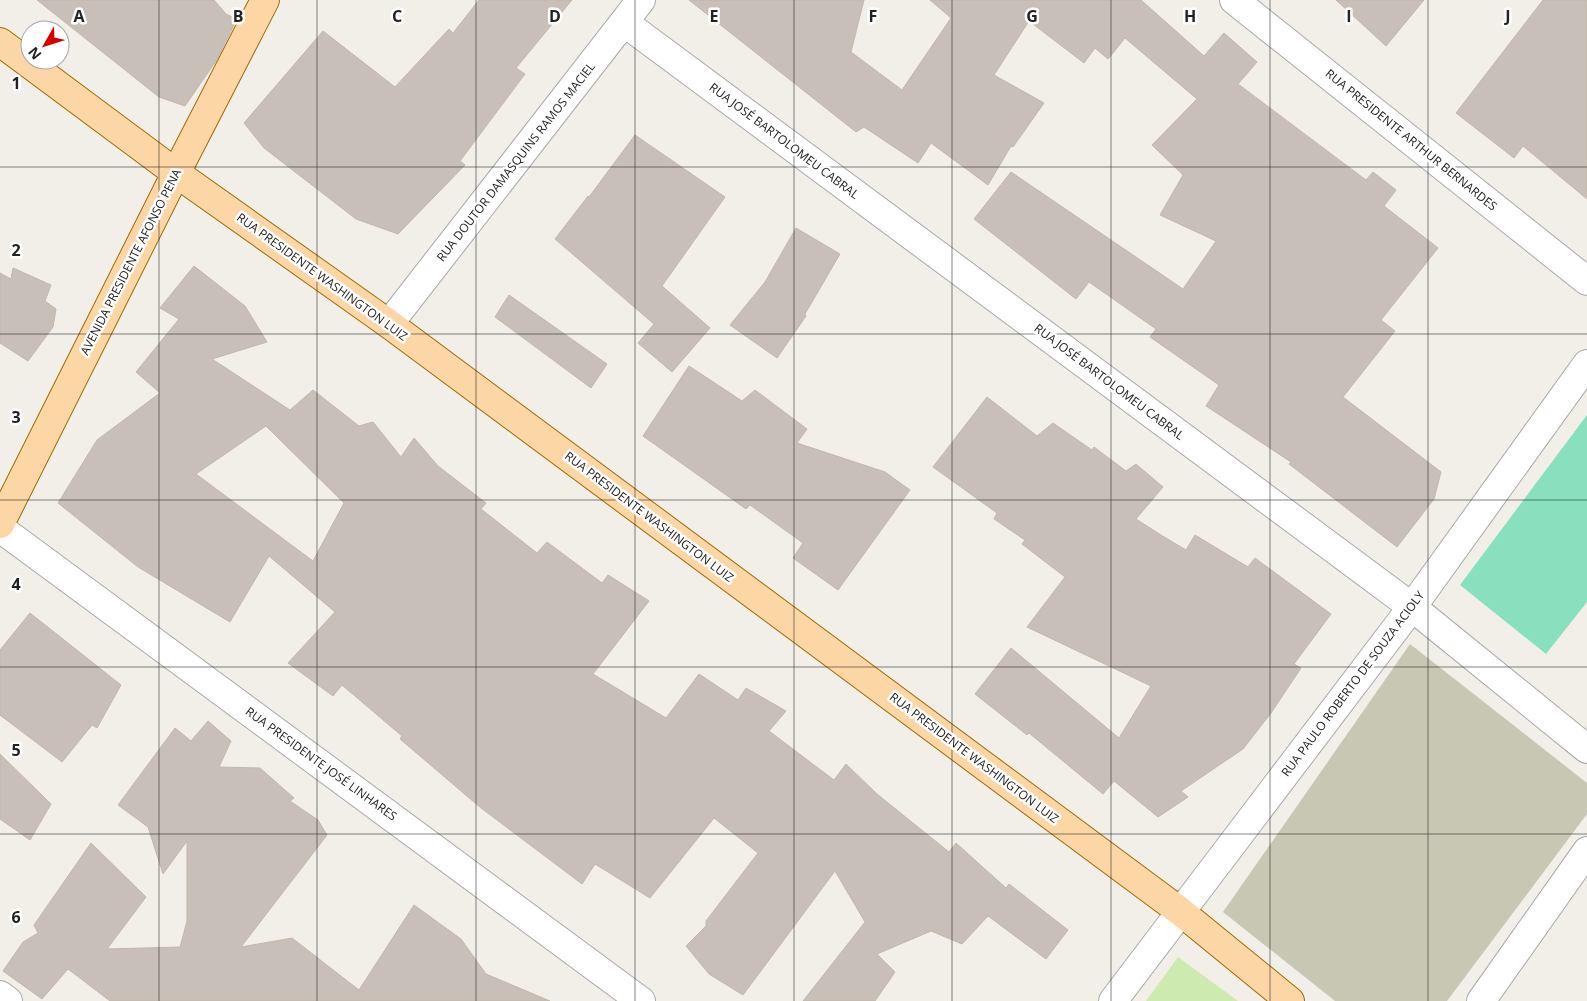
<svg xmlns="http://www.w3.org/2000/svg" width="1587" height="1001" viewBox="0 0 1587 1001" font-family="'Open Sans',sans-serif">
<rect width="100%" height="100%" fill="#f2efe9"/>
<polygon fill="#c7c7b4" points="1410,644 1587,783 1587,814 1447,1001 1335,1001 1223,912"/>
<polygon fill="#cdebb0" points="1178,957 1238,1001 1146,1001"/>
<polygon fill="#88e0be" points="1587,415 1587,602 1546,654 1460,585"/>
<g fill="#c7bfb8" stroke="#c4b6ab" fill-rule="evenodd">
<polygon points="37,0 214,0 226,14 237,19 216,61 185,106 159,97"/>
<polygon points="479,0 572,0 516,68 525,74 460,161 465,165 398,234 356,219 264,148 244,123 323,31 395,87 449,29 453,33"/>
<polygon points="689,0 864,0 851,52 902,90 951,18 930,0 1141,0 1204,56 1224,33 1257,62 1238,84 1366,180 1373,172 1396,190 1384,206 1438,248 1381,320 1395,331 1343,397 1441,472 1434,499 1397,547 1289,464 1291,462 1206,406 1219,385 1150,337 1156,329 1089,282 1076,299 974,219 1011,172 1183,289 1216,241 1160,215 1183,175 1152,145 1197,99 1125,38 1108,59 1095,48 1084,63 1029,21 994,75 1044,103 1013,147 1011,146 988,185 931,143 918,163 864,127 856,132"/>
<polygon points="1336,0 1424,0 1386,46"/>
<polygon points="1543,0 1587,0 1587,199 1523,146 1514,158 1456,113"/>
<polygon points="635,135 725,197 662,286 710,328 672,372 638,343 654,324 555,239 588,196 589,197"/>
<polygon points="796,228 840,254 805,314 806,316 777,358 730,325 765,282"/>
<path d="M194 266 245 306 267 342 212 359 290 410 313 390 359 426 373 422 401 457 414 438 438 466 486 503 481 509 537 553 547 542 602 583 608 575 649 601 593 674 666 718 699 674 738 700 746 688 786 711 769 731 834 780 846 764 877 794 949 852 956 843 1006 888 1009 884 1068 930 1046 959 988 916 962 944 931 931 877 954 895 972 875 1001H803L865 922 835 871 743 995 709 974 686 946 706 926V921L758 853 714 818 650 898 595 864 582 884 481 808 400 739 402 736 342 685 333 696 288 663 335 612 269 556 230 622 138 567 58 503 97 440 160 393 136 372 179 319 160 308ZM266 426 344 503 313 561 196 474Z"/>
<polygon points="13,268 51,285 45,301 56,309 53,327 28,361 0,343 0,273 11,279"/>
<polygon points="509,295 607,364 591,388 495,317"/>
<polygon points="689,366 742,401 755,390 807,429 797,443 885,472 910,490 838,590 793,558 803,543 750,505 746,509 643,436"/>
<polygon points="987,397 1037,436 1053,423 1092,450 1094,447 1126,471 1136,464 1163,487 1136,519 1161,535 1186,550 1195,535 1248,567 1255,558 1331,614 1294,664 1301,668 1271,713 1243,749 1181,791 1188,797 1158,817 1114,781 1103,794 1029,733 1027,735 975,694 1011,648 1119,738 1151,686 1027,627 1065,577 1022,544 1025,540 994,519 997,513 933,467"/>
<polygon points="30,613 121,685 97,728 92,725 62,762 0,715 0,650"/>
<polygon points="208,721 231,741 219,767 260,768 294,798 290,801 318,820 327,835 241,947 292,938 359,990 414,905 461,939 486,974 550,1001 110,1001 68,969 42,999 3,971 23,942 38,933 34,925 91,843 146,897 107,949 180,947 187,921 187,841 163,874 148,827 118,805 175,728 191,741"/>
<polygon points="0,754 51,804 30,840 0,819"/>
</g>
<g fill="none" stroke-linecap="round" stroke-linejoin="round">
<g stroke="#a9a9a9" stroke-width="30">
<g id="minor">
<polyline points="1234,0 1587,281"/>
<polyline points="625,23 1412,607 1587,749"/>
<polyline points="389,324 641,0"/>
<polyline points="0,528 641,1001"/>
<polyline points="0,995 8,1001"/>
<polyline points="1113,1001 1412,607 1587,364"/>
<polyline points="1481,1001 1587,851"/>
</g>
</g>
<g stroke="#a06b00" stroke-width="30">
<g id="major">
<polyline points="0,42 176,173 389,324 1181,912 1290,1001"/>
<polyline points="0,524 176,173 265,0"/>
</g>
</g>
<use href="#minor" stroke="#fff" stroke-width="28"/>
<use href="#major" stroke="#fcd6a4" stroke-width="28"/>
</g>
<path fill="none" stroke="#222" stroke-width="1" stroke-opacity="0.55" d="M159 0V1001M317 0V1001M476 0V1001M635 0V1001M794 0V1001M952 0V1001M1111 0V1001M1270 0V1001M1428 0V1001M0 167H1587M0 334H1587M0 500H1587M0 667H1587M0 834H1587"/>
<g text-anchor="middle" stroke-width="5" stroke-linejoin="round" paint-order="stroke">
<g font-size="12" fill="#222" stroke="#fff">
<text transform="translate(1411 140) rotate(39)" y="4">RUA PRESIDENTE ARTHUR BERNARDES</text>
<text transform="translate(784 141) rotate(37)" y="4">RUA JOSÉ BARTOLOMEU CABRAL</text>
<text transform="translate(516 162) rotate(-52)" y="4">RUA DOUTOR DAMASQUINS RAMOS MACIEL</text>
<text transform="translate(131 262) rotate(-63)" y="4">AVENIDA PRESIDENTE AFONSO PENA</text>
<text transform="translate(322 277) rotate(36)" y="4">RUA PRESIDENTE WASHINGTON LUIZ</text>
<text transform="translate(1109 382) rotate(37)" y="4">RUA JOSÉ BARTOLOMEU CABRAL</text>
<text transform="translate(649 517) rotate(37)" y="4">RUA PRESIDENTE WASHINGTON LUIZ</text>
<text transform="translate(1353 684) rotate(-53)" y="4">RUA PAULO ROBERTO DE SOUZA ACIOLY</text>
<text transform="translate(974 758) rotate(37)" y="4">RUA PRESIDENTE WASHINGTON LUIZ</text>
<text transform="translate(321 764) rotate(36)" y="4">RUA PRESIDENTE JOSÉ LINHARES</text>
</g>
</g>
<g font-size="16" text-anchor="middle" font-weight="bold" fill="#222" stroke="#fff" stroke-width="5" stroke-linejoin="round" paint-order="stroke">
<text x="79" y="22">A</text>
<text x="238" y="22">B</text>
<text x="397" y="22">C</text>
<text x="555" y="22">D</text>
<text x="714" y="22">E</text>
<text x="873" y="22">F</text>
<text x="1032" y="22">G</text>
<text x="1190" y="22">H</text>
<text x="1349" y="22">I</text>
<text x="1508" y="22">J</text>
<text x="16" y="89">1</text>
<text x="16" y="256">2</text>
<text x="16" y="423">3</text>
<text x="16" y="590">4</text>
<text x="16" y="756">5</text>
<text x="16" y="923">6</text>
</g>
<g transform="translate(45 45) rotate(231)"><circle r="24" fill="#ffffff" stroke="#a7a7a7"/>
<path d="M0-4L9 19L0 12L-9 19Z" fill="#d40000"/>
<text y="-8" font-size="14" font-weight="bold" text-anchor="middle" fill="#222222">N</text>
</g>
</svg>
